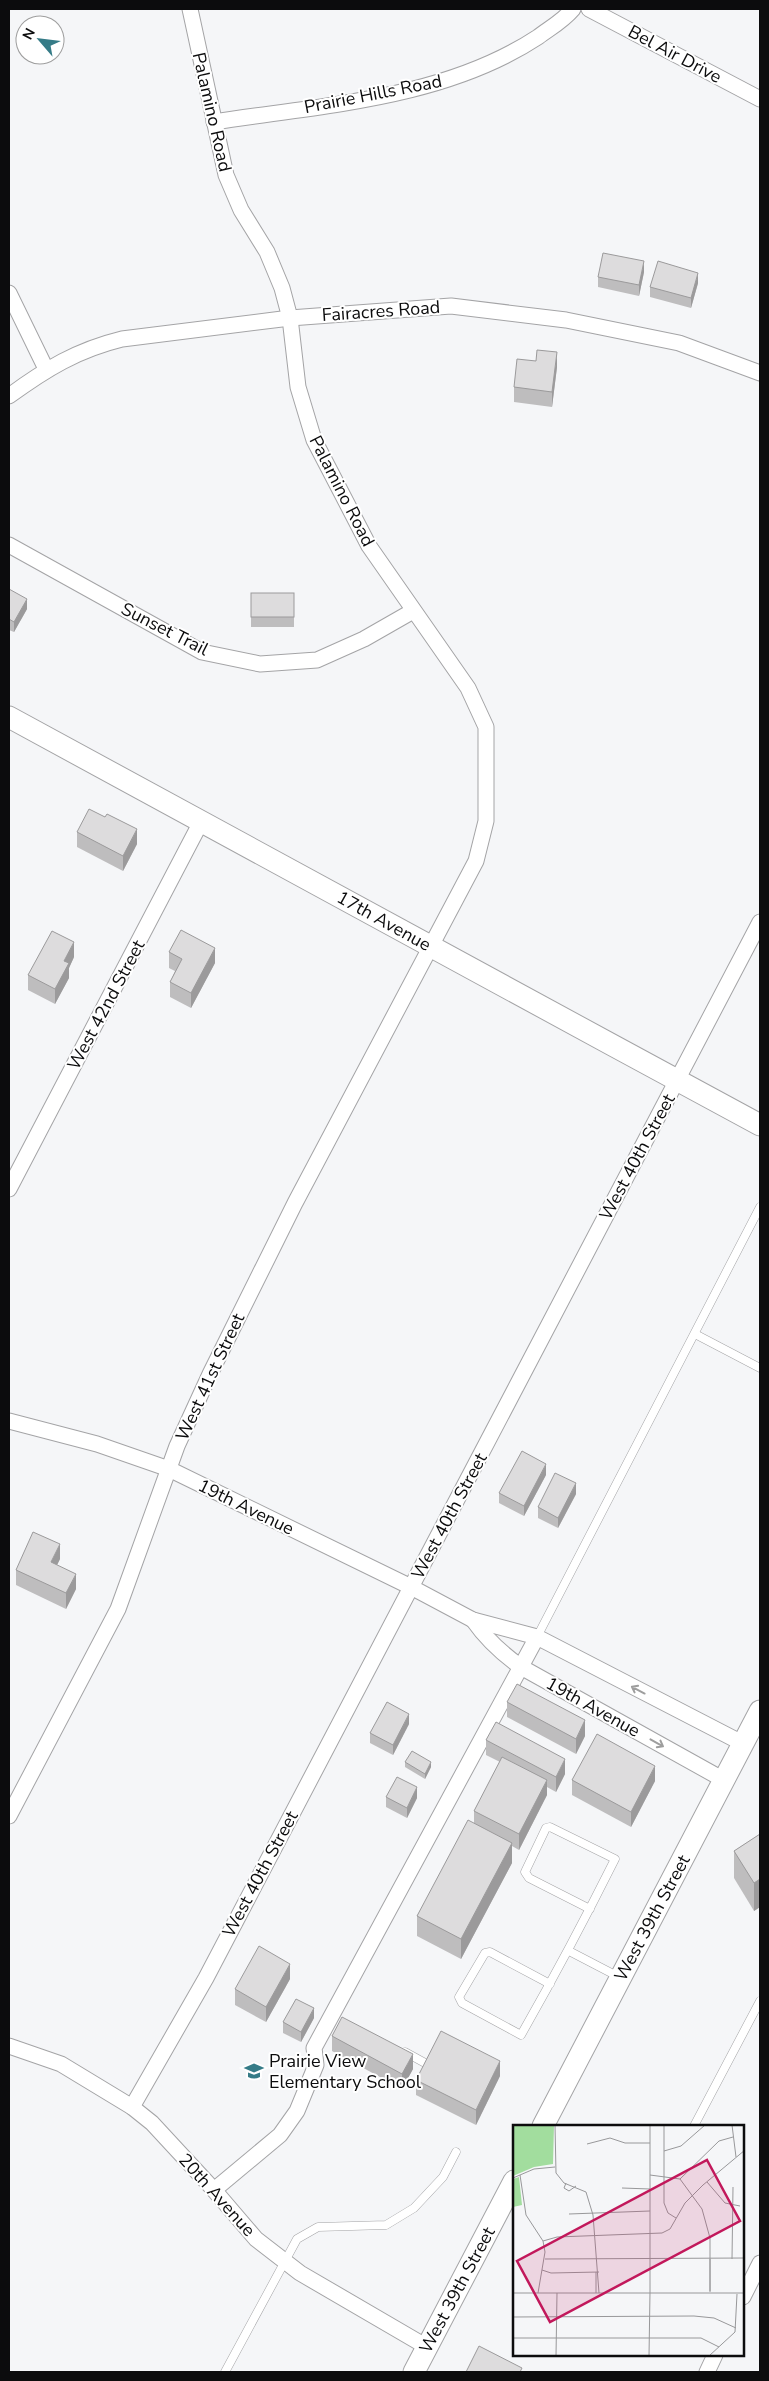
<svg xmlns="http://www.w3.org/2000/svg" width="769" height="2381" viewBox="0 0 769 2381" font-family="'Nunito Sans',sans-serif">
<rect width="100%" height="100%" fill="#f5f6f8"/>
<g fill="none" stroke-linecap="round" stroke-linejoin="round">
<g stroke="#a4a4a6" stroke-width="9">
<g id="service">
<polyline points="695,1334 760,1368"/>
<polyline points="537,1637 760,1207"/>
<polyline points="569,1951 619,1977"/>
<path d="M550 1984 490 1952 485 1953 459 1997 462 2003 521 2035C554 1977 585 1919 615 1859L550 1827 546 1828 525 1872 529 1878 590 1909"/>
<polyline points="405,2052 425,2063"/>
<polyline points="694,2126 760,2001"/>
<polyline points="225,2372 297,2239 318,2227 386,2225 414,2208 443,2177 456,2152"/>
</g>
</g>
<g stroke="#a4a4a6" stroke-width="17">
<g id="minor">
<polyline points="589,9 760,99"/>
<path d="M214 122C322 105 444 99 538 37 550 28 563 21 573 9"/>
<polyline points="9,293 46,369"/>
<path d="M9 396C46 369 77 350 122 339L290 318 451 306 566 320 679 343 760 373"/>
<polyline points="9,545 202,652 260,664 317,660 364,639 413,611"/>
<polyline points="9,1189 202,820"/>
<polyline points="9,1421 97,1444 169,1469 411,1587 473,1620 537,1637 744,1744"/>
<path d="M473 1620C487 1640 501 1653 521 1667L724 1780"/>
<polyline points="9,1816 118,1609 177,1446 210,1374 295,1203 476,861 486,821 486,727 468,688 369,546 314,440 298,387 290,318 282,288 267,252 241,210 226,175 190,9"/>
<polyline points="9,2046 61,2064 132,2107 152,2123 214,2190 256,2239 300,2273 427,2347"/>
<polyline points="132,2107 206,1978 760,922"/>
<polyline points="214,2190 280,2135 297,2111 316,2065 314,2048 537,1637"/>
<polyline points="743,2297 760,2263"/>
<polyline points="707,2372 715,2355"/>
</g>
</g>
<g stroke="#a4a4a6" stroke-width="23">
<g id="secondary">
<path d="M9 717C260 851 509 990 760 1125"/>
<polyline points="543,2126 760,1711"/>
<polyline points="414,2372 514,2181"/>
</g>
</g>
<use href="#service" stroke="#fff" stroke-width="8"/>
<use href="#minor" stroke="#fff" stroke-width="15"/>
<use href="#secondary" stroke="#fff" stroke-width="21"/>
</g>
<g fill="#bebdbe">
<polygon points="644,272 639,296 598,287 598,277"/>
<polygon points="698,283 691,308 650,297 650,287"/>
<polygon points="557,367 552,407 514,402 514,387"/>
<polygon points="9,589 27,609 14,632 9,630"/>
<rect x="251" y="593" width="43" height="34"/>
<polygon points="77,832 137,844 123,871 77,847"/>
<polygon points="169,952 215,963 191,1008 170,997 170,982 175,971 169,968"/>
<polygon points="74,957 69,968 69,978 55,1004 28,990 28,975"/>
<polygon points="546,1475 524,1516 499,1503 499,1493"/>
<polygon points="576,1494 558,1528 538,1518 538,1507"/>
<polygon points="60,1559 57,1565 76,1589 66,1609 16,1585 16,1570"/>
<polygon points="507,1702 585,1736 576,1754 507,1717"/>
<polygon points="409,1724 393,1755 370,1743 370,1733"/>
<polygon points="486,1740 565,1774 556,1792 547,1787 547,1795 519,1850 512,1846 512,1863 461,1959 417,1936 417,1916 474,1823 474,1811 500,1762 486,1755"/>
<polygon points="405,1762 431,1767 425,1779 405,1767"/>
<polygon points="572,1780 655,1781 631,1827 572,1795"/>
<polygon points="386,1797 417,1798 407,1818 386,1807"/>
<polygon points="760,1834 760,1907 754,1911 734,1878 734,1851"/>
<polygon points="290,1979 266,2022 235,2005 235,1989"/>
<polygon points="314,2018 301,2042 283,2033 283,2022"/>
<polygon points="332,2036 413,2069 402,2089 332,2051"/>
<polygon points="500,2076 476,2125 416,2095 416,2080"/>
</g>
<g fill="#9b9a9b">
<polygon points="644,261 644,272 639,296 639,285"/>
<polygon points="698,273 698,283 691,308 691,298"/>
<polygon points="557,352 557,367 552,407 552,392"/>
<polygon points="27,599 27,609 14,632 14,622"/>
<polygon points="137,829 137,844 123,871 123,856"/>
<polygon points="74,942 74,957 69,968 69,978 55,1004 55,989 64,961"/>
<polygon points="215,948 215,963 191,1008 191,993"/>
<polygon points="546,1464 546,1475 524,1516 524,1506"/>
<polygon points="576,1483 576,1494 558,1528 558,1518"/>
<polygon points="60,1544 60,1559 51,1577 51,1562"/>
<polygon points="76,1574 76,1589 66,1609 66,1593"/>
<polygon points="409,1714 409,1724 393,1755 393,1745"/>
<polygon points="585,1720 585,1736 576,1754 576,1739"/>
<polygon points="565,1759 565,1774 556,1792 556,1777"/>
<polygon points="431,1762 431,1767 425,1779 425,1774"/>
<polygon points="655,1766 655,1781 631,1827 631,1812"/>
<polygon points="547,1780 547,1795 519,1850 519,1834"/>
<polygon points="417,1787 417,1798 407,1818 407,1808"/>
<polygon points="512,1843 512,1863 461,1959 461,1939"/>
<polygon points="760,1879 760,1907 754,1911 754,1883"/>
<polygon points="290,1964 290,1979 266,2022 266,2007"/>
<polygon points="314,2008 314,2018 301,2042 301,2032"/>
<polygon points="413,2054 413,2069 402,2089 402,2074"/>
<polygon points="500,2061 500,2076 476,2125 476,2110"/>
</g>
<g fill="#dddcdd" stroke="#9b9a9b">
<polygon points="603,253 644,261 639,285 598,277"/>
<polygon points="658,261 698,273 691,298 650,287"/>
<polygon points="537,350 557,352 552,392 514,387 517,359 536,361"/>
<polygon points="9,589 27,599 14,622 9,619"/>
<rect x="251" y="593" width="43" height="24"/>
<polygon points="89,809 105,817 107,814 137,829 123,856 77,832"/>
<polygon points="181,930 215,948 191,993 170,982 182,959 169,952"/>
<polygon points="52,931 74,942 64,961 69,963 55,989 28,975"/>
<polygon points="522,1451 546,1464 524,1506 499,1493"/>
<polygon points="555,1473 576,1483 558,1518 538,1507"/>
<polygon points="33,1532 60,1544 51,1562 76,1574 66,1593 16,1570"/>
<polygon points="517,1684 585,1720 576,1739 507,1702"/>
<polygon points="387,1702 409,1714 393,1745 370,1733"/>
<polygon points="496,1722 565,1759 556,1777 486,1740"/>
<polygon points="597,1734 655,1766 631,1812 572,1780"/>
<polygon points="412,1751 431,1762 425,1774 405,1762"/>
<polygon points="502,1757 547,1780 519,1834 474,1811"/>
<polygon points="397,1777 417,1787 407,1808 386,1797"/>
<polygon points="468,1820 512,1843 461,1939 417,1916"/>
<polygon points="760,1834 760,1879 754,1883 734,1851"/>
<polygon points="259,1946 290,1964 266,2007 235,1989"/>
<polygon points="296,1999 314,2008 301,2032 283,2022"/>
<polygon points="342,2017 413,2054 402,2074 332,2036"/>
<polygon points="441,2031 500,2061 476,2110 416,2080"/>
<polygon points="479,2346 522,2368 520,2372 466,2372"/>
</g>
<defs><path id="oneway-shaft" d="M-6 0H5M1.5-3L5.5 0L1.5 3" fill="none" stroke-width="1.6" stroke-linecap="round" stroke-linejoin="round" transform="scale(1.25)"/></defs>
<g stroke="#9e9e9e">
<use href="#oneway-shaft" transform="translate(638 1690) rotate(-152)"/>
<use href="#oneway-shaft" transform="translate(657 1743) rotate(29)"/>
</g>
<defs>
<g id="school-bare" transform="scale(1.5)"><path d="M0-5L7-2L0 1L-7-2ZM-4 1L0 2.5L4 1V4Q0 6-4 4Z" fill="#357b87" stroke="#fff" stroke-width="2.5" paint-order="stroke"/></g>
</defs>
<g fill-rule="evenodd">
<use href="#school-bare" x="254" y="2071"/>
</g>
<g text-anchor="middle" stroke-width="4" stroke-linejoin="round" paint-order="stroke">
<g font-size="18" fill="#0c0c0d" stroke="#fff">
<text transform="translate(675 54) rotate(28)" y="6">Bel Air Drive</text>
<text transform="translate(373 94) rotate(-11)" y="6">Prairie Hills Road</text>
<text transform="translate(212 112) rotate(77)" y="6">Palamino Road</text>
<text transform="translate(381 311) rotate(-4)" y="6">Fairacres Road</text>
<text transform="translate(342 491) rotate(63)" y="6">Palamino Road</text>
<text transform="translate(165 629) rotate(27)" y="6">Sunset Trail</text>
<text transform="translate(384 921) rotate(29)" y="6">17th Avenue</text>
<text transform="translate(106 1005) rotate(-62)" y="6">West 42nd Street</text>
<text transform="translate(637 1157) rotate(-62)" y="6">West 40th Street</text>
<text transform="translate(210 1377) rotate(-65)" y="6">West 41st Street</text>
<text transform="translate(246 1507) rotate(26)" y="6">19th Avenue</text>
<text transform="translate(449 1516) rotate(-62)" y="6">West 40th Street</text>
<text transform="translate(593 1707) rotate(29)" y="6">19th Avenue</text>
<text transform="translate(260 1874) rotate(-62)" y="6">West 40th Street</text>
<text transform="translate(652 1918) rotate(-62)" y="6">West 39th Street</text>
<text transform="translate(217 2195) rotate(48)" y="6">20th Avenue</text>
<text transform="translate(457 2290) rotate(-62)" y="6">West 39th Street</text>
</g>
<g font-size="18" fill="#0c0c0d" stroke="#fff" text-anchor="start">
<text x="269" y="2067">Prairie View<tspan x="269" dy="21">Elementary School</tspan></text>
</g>
</g>
<g transform="translate(513 2125)">
<rect width="231" height="231" fill="#f5f6f8"/>
<path d="M0 0H41L40 39 21 42 0 51ZM6 52 9 80 0 82V54Z" fill="#a2dd9e"/>
<path d="M4 14 19 15V38H4ZM23 14H38V37H23Z" fill="#a2dd9e"/>
<path fill="none" stroke="#98989a" stroke-width="1" d="M42 0 43 48 51 58 73 67 80 90 86 168M151 0V78L155 88 163 93M219 0 223 32M74 19 97 13 112 18H137M151 26 168 21 192 0M7 50 13 90 30 116 32 127 25 168M137 50 167 54 189 84 197 113V167M0 53 21 44 42 42M167 54 206 16 220 12M194 57 212 78 227 81M53 58 51 63 56 66 63 61M109 63 137 64M56 89 137 86M30 116 44 112 149 108 157 104 172 78 190 60 232 25M32 134 232 133M219 134 220 62M29 145 38 148 86 147M197 166V134M137 167V0M0 168H232M83 168V147M0 192 181 191 201 193 223 203M0 213H188L206 222M43 231 44 168M136 231 137 167M196 231 222 207 224 169"/>
<path fill="#c2185b" fill-opacity="0.15" stroke="#c2185b" stroke-width="2.5" d="M194 35 227 96 37 197 4 136Z"/>
<rect width="231" height="231" fill="none" stroke="#0c0c0d" stroke-width="2.5"/>
</g>
<rect width="769" height="2381" fill="none" stroke="#0c0c0d" stroke-width="20"/>
<g transform="translate(40 40) rotate(298)"><circle r="24" fill="#ffffff" stroke="#9e9e9e"/>
<path d="M0-4L9 19L0 12L-9 19Z" fill="#357b87"/>
<text y="-8" font-size="14" font-weight="bold" text-anchor="middle" fill="#0c0c0d">N</text>
</g>
</svg>
